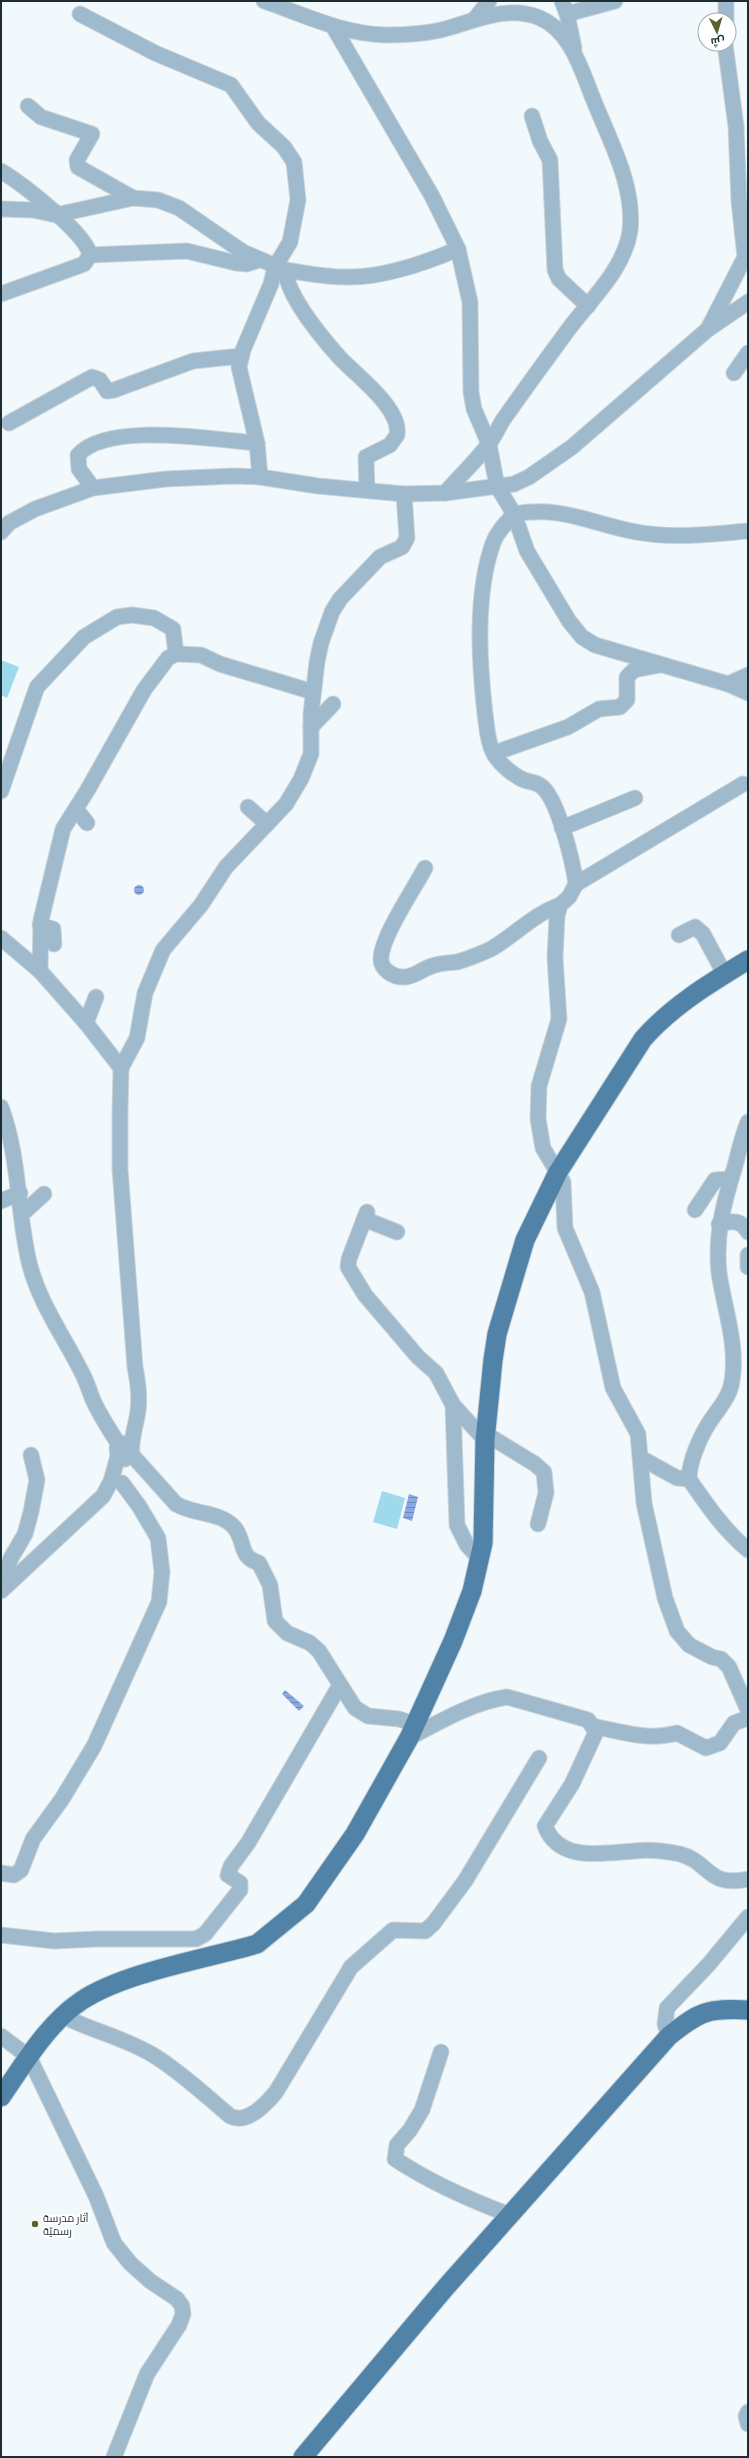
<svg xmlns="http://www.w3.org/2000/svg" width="749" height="2458" viewBox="0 0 749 2458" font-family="Literata,Cairo,serif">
<defs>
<pattern id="water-rules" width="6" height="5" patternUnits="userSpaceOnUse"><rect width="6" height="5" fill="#8aa8e2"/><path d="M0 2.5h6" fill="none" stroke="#7089b8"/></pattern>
</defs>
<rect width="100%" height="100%" fill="#f1f9fc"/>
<g fill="#9fd9ec">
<polygon points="1,660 19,667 7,698 1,695"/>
<polygon points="382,1491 405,1498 397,1529 373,1522"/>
</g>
<g fill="url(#water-rules)">
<circle cx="139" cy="890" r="5"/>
<polygon points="409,1494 418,1497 412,1521 403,1518"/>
<polygon points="285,1690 304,1706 299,1711 282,1694"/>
</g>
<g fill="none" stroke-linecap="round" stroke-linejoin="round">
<g stroke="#cbd4d8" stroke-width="17">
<g id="minor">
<path d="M264 1C305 15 342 34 386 35 404 35 423 34 441 30 473 22 506 4 540 18 572 32 582 72 594 101 610 141 635 186 630 231 624 270 590 300 568 330 546 360 524 390 503 420 498 428 494 438 488 445 475 462 459 477 445 493"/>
<polyline points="562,1 567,14 574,48"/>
<polyline points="80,14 155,53 231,85 258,123 284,147 294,162 298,200 290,242 275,267 271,284 243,350 239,367 257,443 260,477"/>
<polyline points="567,14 615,1"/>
<polyline points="474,20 489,1"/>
<polyline points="726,20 726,1"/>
<polyline points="334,28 432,196 458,249 470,302 471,392 474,409 489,444 497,486 514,514 527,551 569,621 582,637 595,645 728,684 748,693"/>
<polyline points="28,106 41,117 92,134 77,160 78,167 133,198"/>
<polyline points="532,116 540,141 550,160 555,270 559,279 588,306"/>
<path d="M1 171C21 183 86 233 90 255L84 264 1 294"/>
<path d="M1 209 33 210 56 215 133 198 158 200 179 208 243 252 285 270C288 297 322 338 340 358 356 375 402 409 397 435L390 445 366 457 367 490"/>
<polyline points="90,255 187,251 236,263 247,264 259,260"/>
<path d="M285 270C307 273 329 278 350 277 386 277 425 263 458 249"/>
<polyline points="709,327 745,257 739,201 736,126 725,44"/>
<polyline points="734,373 748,353"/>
<polyline points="9,423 92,377 100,380 107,391 114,390 193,361 241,356"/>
<path d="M93 488 79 469 78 455C108 421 214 440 257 443"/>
<polyline points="1,532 9,523 35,509 93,488 166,479 234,476 260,477 318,486 404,494 445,493 514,484 529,477 572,447 707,330 748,302"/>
<polyline points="728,684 748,675"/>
<polyline points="311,727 333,704"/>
<polyline points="503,750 568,727 599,709 620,707 627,700 627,677 634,670 660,665"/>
<polyline points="743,784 576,884 569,897 560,905 557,916 555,958 559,1019 539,1086 538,1119 543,1148 563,1182 565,1228 592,1292 613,1388 638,1434 644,1503 665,1598 677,1631 689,1645 712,1657 721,1659 729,1667 748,1710"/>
<polyline points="1,791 37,687 84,637 117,617 132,615 154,618 173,629 176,654"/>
<polyline points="248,807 267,824"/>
<polyline points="76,809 87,823"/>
<polyline points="562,828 635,798"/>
<path d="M425 868C414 889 381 937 381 959 381 970 394 978 405 977 416 976 422 969 432 966 440 963 449 963 457 962 468 959 480 954 491 949 515 935 534 914 560 905"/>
<path d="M576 884C573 863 558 798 541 786 536 782 529 782 524 780 514 776 497 762 493 752 487 741 487 726 485 714 479 661 475 594 493 543 497 532 506 523 514 514 561 505 592 524 636 532 673 539 710 534 748 531"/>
<polyline points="40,925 53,929 54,944"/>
<polyline points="679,935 695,927 703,934 725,975"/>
<polyline points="1,938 40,971"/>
<polyline points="86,1023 96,997"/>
<polyline points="121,1068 86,1023 40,971 41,920 63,829 87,791 144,690 168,658 176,654 201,655 220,664 313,692"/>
<path d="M1 1107C20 1158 17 1212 29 1262 39 1304 66 1339 84 1377 88 1385 90 1393 93 1400 100 1416 110 1430 119 1445"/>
<polyline points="1,1201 20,1193"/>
<polyline points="695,1210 715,1180 731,1179"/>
<polyline points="367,1212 349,1259 348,1267 365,1295 418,1357 436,1373 453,1405 485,1440"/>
<polyline points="22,1214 44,1194"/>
<polyline points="364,1219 397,1232"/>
<path d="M719 1224C731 1221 741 1219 748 1232"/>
<polyline points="748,1255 748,1267"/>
<polyline points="453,1405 457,1525 467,1545 479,1558"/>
<polyline points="486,1434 535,1464 544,1472 546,1493 538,1524"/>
<path d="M131 1446 126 1443 119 1445 117 1448 118 1456 125 1459 132 1455C130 1441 136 1426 138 1411 140 1396 138 1382 135 1367L120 1169V1113L121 1068 137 1038 145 993 163 950 201 905 226 867 286 804 301 779 311 754V714L317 662 321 643 332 612 340 599 380 557 402 547 407 538 404 494"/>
<path d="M132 1455 176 1504C194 1515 219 1511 234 1527 246 1541 238 1557 259 1563L270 1585 275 1621 287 1633 310 1643 319 1651 355 1708 368 1716 399 1719 415 1724"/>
<path d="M641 1458 677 1478 689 1479C689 1462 700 1437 709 1423 718 1409 730 1397 732 1381 738 1344 724 1308 719 1273 715 1234 724 1202 735 1166 739 1151 742 1136 748 1122"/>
<path d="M689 1479C707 1505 724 1530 748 1550"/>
<polyline points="1,1587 11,1558 25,1534 31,1512 37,1480 31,1455"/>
<polyline points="1,1591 103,1496 111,1481 118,1456"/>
<path d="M593 1726C621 1732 649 1741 677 1733L706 1748 720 1743 734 1723 748 1718"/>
<path d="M409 1738C439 1722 473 1702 507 1697L588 1720 596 1732 572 1784 545 1826C559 1863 604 1853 634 1851 649 1849 666 1851 680 1854 710 1862 707 1888 748 1879"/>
<polyline points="1,1873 14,1875 21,1870 33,1839 62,1799 94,1746 159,1602 162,1572 158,1538 139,1506 122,1483"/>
<polyline points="1,1935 54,1941 97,1939 196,1939 205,1934 240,1890 240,1883 228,1875 231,1866 248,1843 340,1685"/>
<path d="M63 2016C92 2031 125 2038 153 2055 181 2072 206 2096 230 2116 247 2125 266 2104 276 2092L351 1967 393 1930 425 1931 433 1924 465 1881 539 1758"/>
<polyline points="1,2036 29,2057 96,2196 114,2243 130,2263 150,2281 177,2299 182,2306 183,2314 179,2325 147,2374 114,2457"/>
<polyline points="669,2036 665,2024 667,2008 709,1964 748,1917"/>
<path d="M441 2052 422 2110 410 2130 397 2145 395 2159C431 2183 470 2200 510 2215"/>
<polyline points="748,2412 746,2416 748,2424"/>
</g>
</g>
<g stroke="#cbd4d8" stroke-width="21">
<g id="major">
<path d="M1 2097C24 2064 47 2024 81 2001 124 1972 206 1959 257 1944L306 1904 355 1834 409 1738 453 1641 472 1591 483 1543 485 1440 493 1360 497 1334 525 1240 558 1172 643 1039C672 1006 710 983 748 960"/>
<path d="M303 2457 446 2287 669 2036C700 2011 708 2008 748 2010"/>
</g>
</g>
<use href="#minor" stroke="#9fb9cd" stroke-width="15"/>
<use href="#major" stroke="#5183a8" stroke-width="19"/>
</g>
<circle fill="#5c5f2c" stroke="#fff" stroke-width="1.5" cx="35" cy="2224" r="4"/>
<g text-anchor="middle" stroke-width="4" stroke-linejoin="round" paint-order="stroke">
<g font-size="11" fill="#1d2e33" stroke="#fff" text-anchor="start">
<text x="43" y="2222">آثار مدرسة<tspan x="43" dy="13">رسميّة</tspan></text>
</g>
</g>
<rect width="749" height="2458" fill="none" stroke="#1d2e33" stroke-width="4"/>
<g transform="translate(717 32) rotate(175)"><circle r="19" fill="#ffffff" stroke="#a5abad"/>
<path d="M0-3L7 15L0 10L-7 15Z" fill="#5c5f2c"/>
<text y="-6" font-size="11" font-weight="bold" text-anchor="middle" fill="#1d2e33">ش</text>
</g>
</svg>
